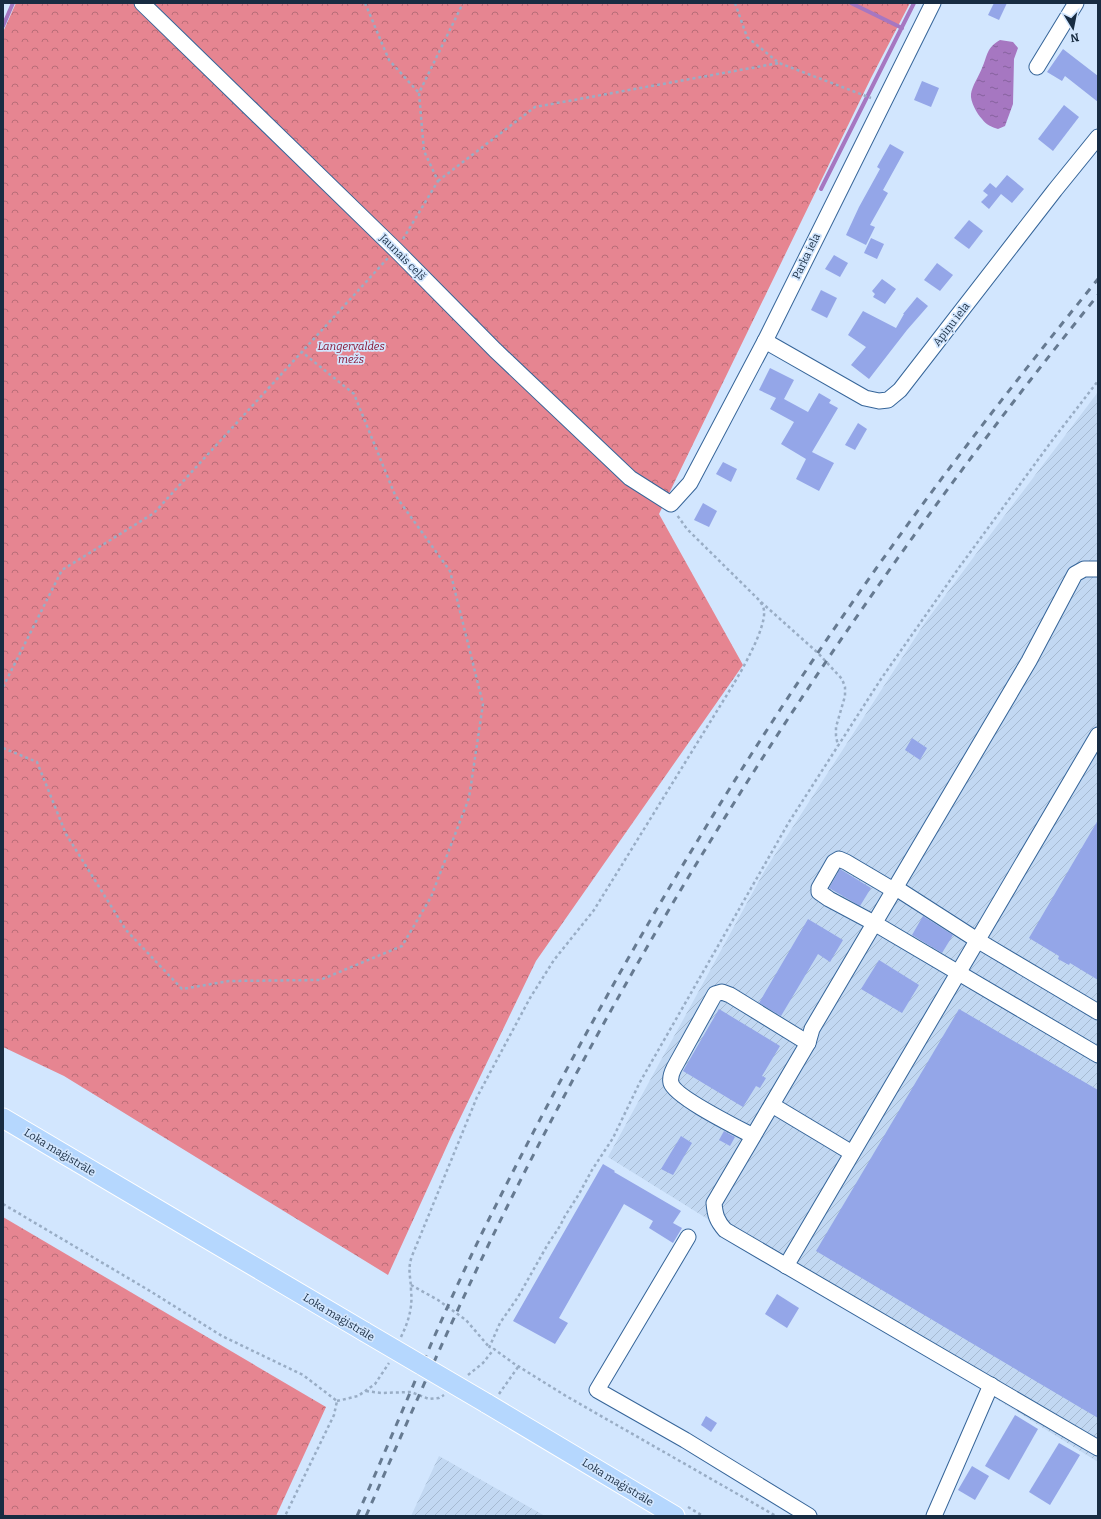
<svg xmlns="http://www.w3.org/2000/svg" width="1101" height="1519" viewBox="0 0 1101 1519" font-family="Bitter,serif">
<defs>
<pattern id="industrial-furrows" width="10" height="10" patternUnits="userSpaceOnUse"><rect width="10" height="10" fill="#c2d8f2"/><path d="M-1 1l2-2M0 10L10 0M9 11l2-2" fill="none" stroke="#a6bad1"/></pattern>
<pattern id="forest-crowns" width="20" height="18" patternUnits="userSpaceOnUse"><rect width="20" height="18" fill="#e68591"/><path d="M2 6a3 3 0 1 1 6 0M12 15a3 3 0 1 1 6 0" fill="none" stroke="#b96d78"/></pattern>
<pattern id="water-ripples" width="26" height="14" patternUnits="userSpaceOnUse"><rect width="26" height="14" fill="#a677c1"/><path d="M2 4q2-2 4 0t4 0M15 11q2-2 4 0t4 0" fill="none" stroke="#86629e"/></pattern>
</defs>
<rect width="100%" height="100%" fill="#d2e6fe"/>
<g fill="url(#industrial-furrows)">
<polygon points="1098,392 1098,1462 608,1157 765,870 924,624 999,523"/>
<polygon points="439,1456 545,1516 411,1516"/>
</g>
<g fill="url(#forest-crowns)">
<polygon points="16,3 910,3 871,78 659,514 743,665 536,961 451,1137 388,1275 64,1076 3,1047 3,32"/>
<polygon points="3,1217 326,1407 276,1516 3,1516"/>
</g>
<path fill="url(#water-ripples)" d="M1000 40 1013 42 1018 48 1014 59 1013 104 1005 126 998 129C992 127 986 125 982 119 977 114 970 101 971 94 972 86 979 76 982 68 988 55 986 48 1000 40Z"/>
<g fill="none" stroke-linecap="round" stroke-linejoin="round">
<g stroke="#a677c1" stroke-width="4">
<polyline points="851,3 902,28"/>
<polyline points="3,26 13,3"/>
<polyline points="821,189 914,3"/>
</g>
</g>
<g fill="#94a6e8">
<polygon points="994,3 1007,3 999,20 988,15"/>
<polygon points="1063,49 1098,76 1098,102 1065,76 1062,81 1047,72"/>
<polygon points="922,81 939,88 931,107 914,100"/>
<polygon points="1064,105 1079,117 1053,151 1038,139"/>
<polygon points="890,144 904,152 883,190 888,193 870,225 875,227 866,245 846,235 859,207 880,169 877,167"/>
<polygon points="1007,175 1024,189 1012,203 1001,194 989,209 981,202 988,195 983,191 990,183 996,188"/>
<polygon points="969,220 983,231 969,249 954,238"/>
<polygon points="871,238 884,244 877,259 864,253"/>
<polygon points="834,255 848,263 840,277 825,269"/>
<polygon points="937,263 953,275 940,291 924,280"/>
<polygon points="882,279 896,289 885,304 873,297 875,294 872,291"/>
<polygon points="821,290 837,298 827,318 811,310"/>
<polygon points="917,297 928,306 907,330 869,379 851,365 866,347 848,335 863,311 896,328 904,314 903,314"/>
<polygon points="770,368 794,380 784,399 808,412 819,393 831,400 829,403 838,408 812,452 834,463 819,491 796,479 806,459 781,444 794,422 770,409 776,398 759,390"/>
<polygon points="858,423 867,429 855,450 845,445"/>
<polygon points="723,462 737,469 731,482 716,474"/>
<polygon points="703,503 717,511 709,527 694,520"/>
<polygon points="912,738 927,748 920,760 905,750"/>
<polygon points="1098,820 1098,980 1070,963 1069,965 1058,959 1059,956 1029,938"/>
<polygon points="840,869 871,888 860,906 829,888"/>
<polygon points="923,916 953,935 942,953 912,935"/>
<polygon points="808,919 843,940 830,962 818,954 781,1016 759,1003"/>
<polygon points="879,960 919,985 902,1013 861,989"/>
<polygon points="719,1009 780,1046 762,1076 766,1078 760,1088 756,1086 743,1107 683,1071"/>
<polygon points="959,1009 1098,1090 1098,1418 816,1251"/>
<polygon points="724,1131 735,1137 730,1146 719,1140"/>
<polygon points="681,1136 692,1143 673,1175 661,1169"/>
<polygon points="603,1164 615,1171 614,1172 681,1211 673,1223 682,1228 673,1243 649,1228 653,1221 624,1204 559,1318 568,1323 555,1344 513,1321"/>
<polygon points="777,1294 799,1308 787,1328 765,1314"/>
<polygon points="1015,1415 1038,1429 1009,1480 985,1466"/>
<polygon points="706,1416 717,1423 711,1432 701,1425"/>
<polygon points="1059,1443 1080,1455 1050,1505 1029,1492"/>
<polygon points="972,1466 989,1476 975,1500 958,1490"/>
</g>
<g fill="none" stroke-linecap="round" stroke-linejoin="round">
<g stroke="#366599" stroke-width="17">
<g id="minor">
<polyline points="142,3 396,250 495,350 630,478 671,504 690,483 765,341 933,3"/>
<polyline points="1037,67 1076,3"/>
<polyline points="765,341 865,398 879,401 888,400 900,390 1055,190 1098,137"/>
<path d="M1098 569H1084L1075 574 1029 661 812 1029 808 1043 714 1203C715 1215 717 1221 725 1230L1098 1448"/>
<polyline points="1098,1012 977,940 896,888 890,888 846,862 839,859 834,862 819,888 819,892 829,899 874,923 1098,1055"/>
<polyline points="772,1105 852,1153"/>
<path d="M753 1136C738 1128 675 1097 671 1083 670 1079 672 1072 674 1068L715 994 722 992 730 995 808 1043"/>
<polyline points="688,1237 597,1390 685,1440 809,1516"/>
<polyline points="786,1266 1098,735"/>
<polyline points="934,1516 991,1385"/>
</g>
</g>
<g stroke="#fff" stroke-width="21">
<g id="major">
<polyline points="3,1118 365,1332"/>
<polyline points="486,1403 675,1516"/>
</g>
</g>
<g stroke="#99adc5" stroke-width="2.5" stroke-dasharray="3 3" stroke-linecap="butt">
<polyline points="365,3 389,60 419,93"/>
<polyline points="735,3 747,37 779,63 871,98"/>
<polyline points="438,181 535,107 779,63"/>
<polyline points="403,239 438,181 424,151 419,93 463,3"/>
<polyline points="761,602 818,653 842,679 845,687 845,696 836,727 836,736 838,746"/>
<polyline points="3,687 62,570 154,513 388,258"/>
<polyline points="3,748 37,762 66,834 126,930 182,989 229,981 320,980 402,946 431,897 469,798 483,704 450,571 395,495 354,394 302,352"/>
<polyline points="3,1204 150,1291 222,1336 303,1375 337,1401 334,1415 285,1516"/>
<polyline points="411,1285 438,1300 466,1320 490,1348"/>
<path d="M401 1337C408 1323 413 1307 411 1291 411 1277 407 1270 412 1256L477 1097 530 998 554 960 594 910 733 685C742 670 766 628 764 611 764 607 761 603 759 600L687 529 677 515"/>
<polyline points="489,1348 500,1323 518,1297 548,1244 560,1226 565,1216 579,1194 592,1170 613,1138 640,1082 789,822 881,679 958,569 1051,442 1098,381"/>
<polyline points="468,1375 483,1363 494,1349 513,1363 566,1396 776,1516"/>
<polyline points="366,1391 381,1393 411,1392 429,1399 439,1398 444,1395"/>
<polyline points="499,1394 518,1367"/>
<polyline points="337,1401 358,1396 375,1384 389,1363"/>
<polyline points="688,1507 703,1516"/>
</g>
<use href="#minor" stroke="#fff" stroke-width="15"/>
<use href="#major" stroke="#b5d7fe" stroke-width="19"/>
<g stroke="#667a91" stroke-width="3" stroke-dasharray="7 7" stroke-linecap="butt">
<path d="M357 1516C402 1414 443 1310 493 1211 614 970 752 738 911 520 971 438 1034 358 1098 279"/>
<path d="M366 1516C412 1411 458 1305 509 1203 671 879 870 576 1098 295"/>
</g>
<g stroke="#fff" stroke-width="21" stroke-linecap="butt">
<polyline id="major-bridge" points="365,1332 486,1403"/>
</g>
<use href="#major-bridge" stroke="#b5d7fe" stroke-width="19"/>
</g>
<g text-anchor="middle" stroke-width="3.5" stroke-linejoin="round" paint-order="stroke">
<g font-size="11" fill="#182c42" stroke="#d2e6fe">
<text transform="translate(806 256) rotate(-64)" y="4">Parka iela</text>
<text transform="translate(403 257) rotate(45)" y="4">Jaunais ceļš</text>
<text transform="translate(951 324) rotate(-52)" y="4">Apiņu iela</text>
<text transform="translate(60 1152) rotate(31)" y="4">Loka maģistrāle</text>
<text transform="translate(339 1317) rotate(31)" y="4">Loka maģistrāle</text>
<text transform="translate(618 1482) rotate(31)" y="4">Loka maģistrāle</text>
</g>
<g font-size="11" font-style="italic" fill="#881433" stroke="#d2e6fe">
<text x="351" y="350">Langervaldes<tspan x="351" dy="13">mežs</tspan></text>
</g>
</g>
<rect width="1101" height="1519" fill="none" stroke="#182c42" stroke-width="8"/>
<g transform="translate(1073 28) rotate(170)" stroke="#d2e6fe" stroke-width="3" paint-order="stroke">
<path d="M0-3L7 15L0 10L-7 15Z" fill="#182c42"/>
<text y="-6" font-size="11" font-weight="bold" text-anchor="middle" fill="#182c42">N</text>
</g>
</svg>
